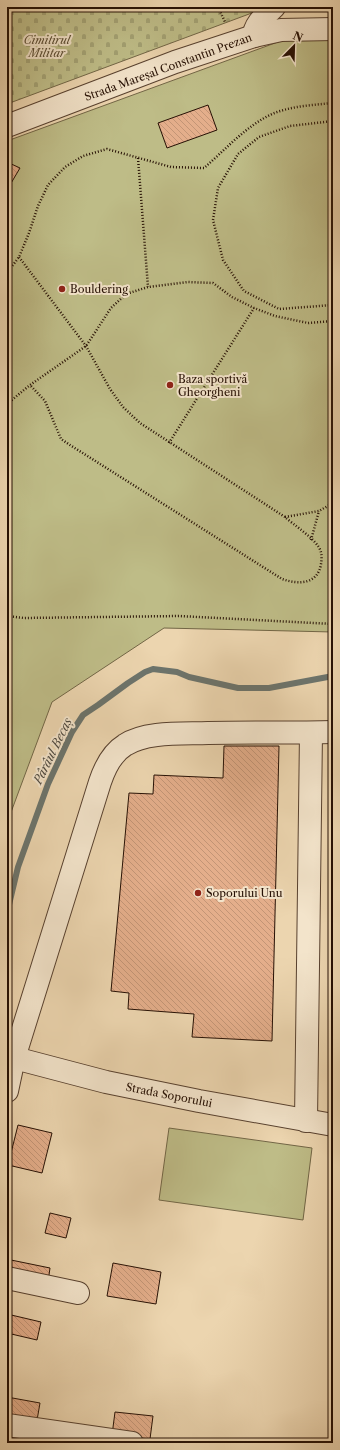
<svg xmlns="http://www.w3.org/2000/svg" width="340" height="1450" viewBox="0 0 340 1450" font-family="'Libre Caslon Text',serif">
<defs>
<pattern id="cemetery-stones" width="16" height="16" patternUnits="userSpaceOnUse"><rect width="16" height="16" fill="#bebc87"/><path d="M2 7V4a2 2 0 0 1 4 0v3zM10 15v-3a2 2 0 0 1 4 0v3z" fill="#a3a173"/></pattern>
<pattern id="building-back-hatch" width="6" height="6" patternUnits="userSpaceOnUse"><rect width="6" height="6" fill="#e4ae8b"/><path d="M-1 5l2 2M0 0l6 6M5-1l2 2" fill="none" stroke="#c39576"/></pattern>
</defs>
<rect width="100%" height="100%" fill="#ecd5af"/>
<filter id="stains"><feTurbulence type="fractalNoise" baseFrequency=".005" numOctaves="4"/><feColorMatrix values="0 0 0 0 .2 0 0 0 0 .09 0 0 0 0 .02 0 0 0 .5 -.17"/></filter>
<radialGradient id="worn" r=".72"><stop offset=".6" stop-color="#630" stop-opacity="0"/><stop offset="1" stop-color="#630" stop-opacity=".3"/></radialGradient>
<polygon fill="url(#cemetery-stones)" stroke="#726646" points="7,7 276,7 268,7 7,104"/>
<g fill="#bebc87" stroke="#726646">
<polygon points="286,39 333,39 333,632 164,628 52,702 7,823 7,141"/>
<polygon points="169,1128 312,1148 303,1220 159,1200"/>
</g>
<g fill="none" stroke-linecap="round" stroke-linejoin="round">
<polyline stroke="#6c746c" stroke-width="6" points="7,913 18,867 48,784 72,732 83,715 98,705 128,683 145,672 153,669 177,672 189,677 238,688 269,688 333,676"/>
</g>
<g fill="url(#building-back-hatch)" stroke="#261004">
<polygon points="208,105 217,130 167,148 158,123"/>
<polygon points="7,162 20,168 7,190"/>
<polygon points="224,746 279,746 272,1041 192,1037 194,1014 128,1009 129,993 111,991 129,793 153,794 154,775 223,778"/>
<polygon points="18,1125 52,1133 42,1173 8,1165"/>
<polygon points="50,1213 71,1218 66,1238 45,1233"/>
<polygon points="11,1260 50,1268 48,1282 9,1275"/>
<polygon points="113,1263 161,1272 156,1304 107,1296"/>
<polygon points="7,1314 41,1322 37,1340 7,1333"/>
<polygon points="7,1397 40,1403 36,1426 7,1421"/>
<polygon points="115,1412 153,1416 150,1439 112,1435"/>
</g>
<g fill="none" stroke-linecap="round" stroke-linejoin="round">
<g stroke="#58412f" stroke-width="24">
<g id="minor">
<path d="M254 36C254 24 266 15 274 7"/>
<polyline points="7,126 175,62 254,36 281,30 333,29"/>
<polyline points="7,1056 106,1082 199,1101 333,1125"/>
<path d="M7 1091 14 1058 100 782C105 767 112 753 125 745 146 731 184 734 208 733 250 732 291 733 333 732"/>
<polyline points="306,1121 311,733"/>
<polyline points="7,1278 78,1293"/>
<polyline points="7,1425 132,1443"/>
</g>
</g>
<g stroke="#261004" stroke-width="2.5" stroke-dasharray="1 2" stroke-linecap="butt">
<polyline points="218,7 225,22"/>
<polyline points="7,12 22,7"/>
<polyline points="333,121 290,126 259,137 238,154 218,188 213,220 223,260 244,291 279,309 333,305"/>
<polyline points="138,158 148,287"/>
<path d="M19 257 86 346 110 389 123 407 140 423 285 517C294 525 311 536 318 546 322 551 322 558 321 564 318 584 299 585 282 579L70 445 61 439 45 401 30 385"/>
<path d="M7 273 19 257 29 233 38 206 48 185 65 167 83 156 107 149 171 167 204 168C225 150 246 126 272 114 291 106 313 105 333 103"/>
<polyline points="7,404 30,385 86,346 111,308 126,294 148,287 188,282 213,283 232,297 254,308 275,316 308,323 333,321"/>
<polyline points="169,443 254,308"/>
<polyline points="285,517 319,511 333,503"/>
<polyline points="311,540 319,511"/>
<polyline points="7,616 24,618 179,616 333,624"/>
</g>
<use href="#minor" stroke="#f3e4cb" stroke-width="22"/>
</g>
<g fill="#8f2418" stroke="#f3e4cb" stroke-width="1.5">
<circle cx="62" cy="289" r="4"/>
<circle cx="170" cy="385" r="4"/>
<circle cx="198" cy="893" r="4"/>
</g>
<g text-anchor="middle" stroke-width="4" stroke-linejoin="round" paint-order="stroke">
<g font-size="11" font-style="italic" fill="#5b4c32" stroke="#f3e4cb">
<text x="47" y="44">Cimitirul<tspan x="47" dy="13">Militar</tspan></text>
</g>
<g font-size="11" fill="#261004" stroke="#f3e4cb">
<text transform="translate(168 67) rotate(-20)" y="4">Strada Mareșal Constantin Prezan</text>
<text transform="translate(169 1095) rotate(11)" y="4">Strada Soporului</text>
</g>
<g font-size="11" fill="#261004" stroke="#f3e4cb" text-anchor="start">
<text x="70" y="293">Bouldering</text>
<text x="178" y="383">Baza sportivă<tspan x="178" dy="13">Gheorgheni</tspan></text>
<text x="206" y="897">Soporului Unu</text>
</g>
<g font-size="12" font-style="italic" fill="#4f4a41" stroke="#f3e4cb">
<text transform="translate(53 751) rotate(-64)" y="4">Pârâul Becaș</text>
</g>
</g>
<rect width="340" height="1450" fill="none" stroke="#ecd5af" stroke-width="24"/>
<rect x="8" y="8" width="324" height="1434" fill="none" stroke="#261004" stroke-width="2"/>
<rect x="12" y="12" width="316" height="1426" fill="none" stroke="#261004"/>
<g transform="translate(294 46) rotate(23)" stroke="#f3e4cb" stroke-width="3" paint-order="stroke">
<path d="M0-3L7 15L0 10L-7 15Z" fill="#261004"/>
<text y="-6" font-size="11" font-weight="bold" text-anchor="middle" fill="#261004">N</text>
</g>
<rect width="100%" height="100%" filter="url(#stains)"/>
<rect width="100%" height="100%" fill="url(#worn)"/>
</svg>
